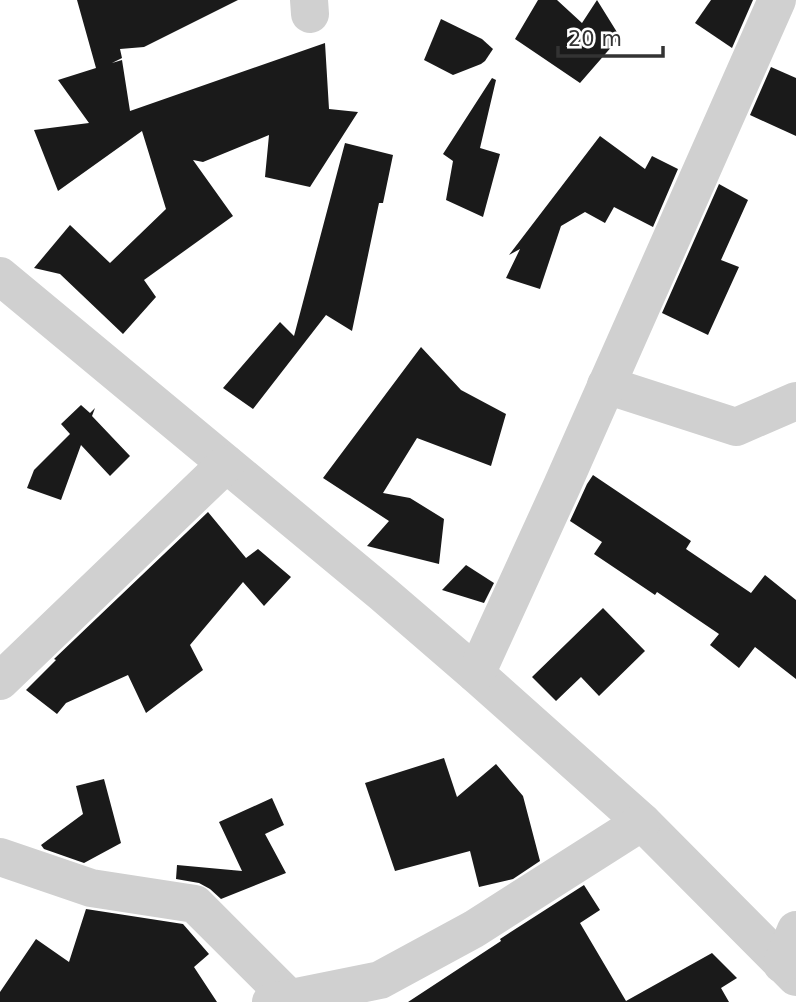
<svg xmlns="http://www.w3.org/2000/svg" width="796" height="1002" viewBox="0 0 796 1002" font-family="'DejaVu Sans',sans-serif">
<rect width="100%" height="100%" fill="#fff"/>
<g fill="#1a1a1a">
<polygon points="77,0 238,0 144,47 120,49 122,58 112,63 122,60 130,111 325,43 329,109 358,112 310,187 265,177 269,135 203,162 193,160 233,216 144,280 156,297 123,334 60,274 34,268 70,225 110,263 166,209 142,131 58,191 34,130 89,123 58,80 96,68"/>
<polygon points="538,0 557,0 582,23 597,0 620,37 580,83 515,39"/>
<polygon points="711,0 753,0 732,48 695,23"/>
<polygon points="441,19 482,39 493,49 485,61 481,64 453,75 424,60"/>
<polygon points="771,67 796,78 796,136 750,115"/>
<polygon points="492,78 496,80 480,148 500,154 483,217 446,200 453,161 443,154"/>
<polygon points="600,136 645,169 652,156 678,169 653,227 614,207 605,223 585,212 561,226 540,289 506,278 520,249 509,255"/>
<polygon points="345,143 393,155 383,203 379,203 352,331 326,315 253,409 223,388 280,322 294,336"/>
<polygon points="719,184 748,200 721,260 739,267 708,335 662,313"/>
<polygon points="421,347 461,390 506,414 491,466 417,438 383,493 410,498 444,519 439,564 367,546 389,521 323,478"/>
<polygon points="81,405 90,413 95,408 92,416 130,456 110,476 81,445 61,500 27,488 34,470 70,434 61,424"/>
<polygon points="593,475 691,541 686,549 751,593 765,575 796,600 796,679 755,647 739,668 710,645 719,634 657,592 655,595 594,554 602,542 570,521 587,484"/>
<polygon points="208,512 246,558 258,549 291,577 264,606 243,582 190,645 203,670 146,713 128,675 66,703 57,714 26,690 56,660 54,659"/>
<polygon points="466,565 494,583 484,603 442,590"/>
<polygon points="603,608 645,651 599,696 581,677 556,701 532,677"/>
<polygon points="444,758 457,797 496,764 523,796 540,861 513,879 479,887 470,851 395,871 365,783"/>
<polygon points="104,779 121,843 84,863 44,849 41,845 83,814 76,786"/>
<polygon points="272,798 284,825 265,834 286,873 221,899 210,889 199,883 176,879 177,865 242,871 219,822"/>
<polygon points="584,885 600,910 580,923 626,1001 712,953 737,978 721,988 729,1002 408,1002 501,941 500,939"/>
<polygon points="86,909 183,924 209,954 194,967 217,1002 0,1002 0,992 36,939 69,962"/>
</g>
<g fill="none" stroke-linecap="round" stroke-linejoin="round">
<g stroke="#d0d0d0" stroke-width="38">
<polyline points="309,0 310,14"/>
<polyline points="0,276 382,593 476,674 642,822 796,977"/>
<polyline points="606,385 736,427 796,401"/>
<polyline points="476,674 561,488 777,0"/>
<polyline points="0,681 226,464"/>
<polyline points="0,857 91,888 195,904 288,997 289,1002"/>
<polyline points="782,964 796,930"/>
<polyline points="271,1002 380,980 474,929 642,822"/>
</g>
</g>
<path d="M558 46v10h105v-10" fill="none" stroke="#333333" stroke-width="3.5"/>
<text x="568" y="46" font-size="21" fill="#333333" stroke="#ffffff" stroke-width="5" paint-order="stroke">20 m</text>
</svg>
